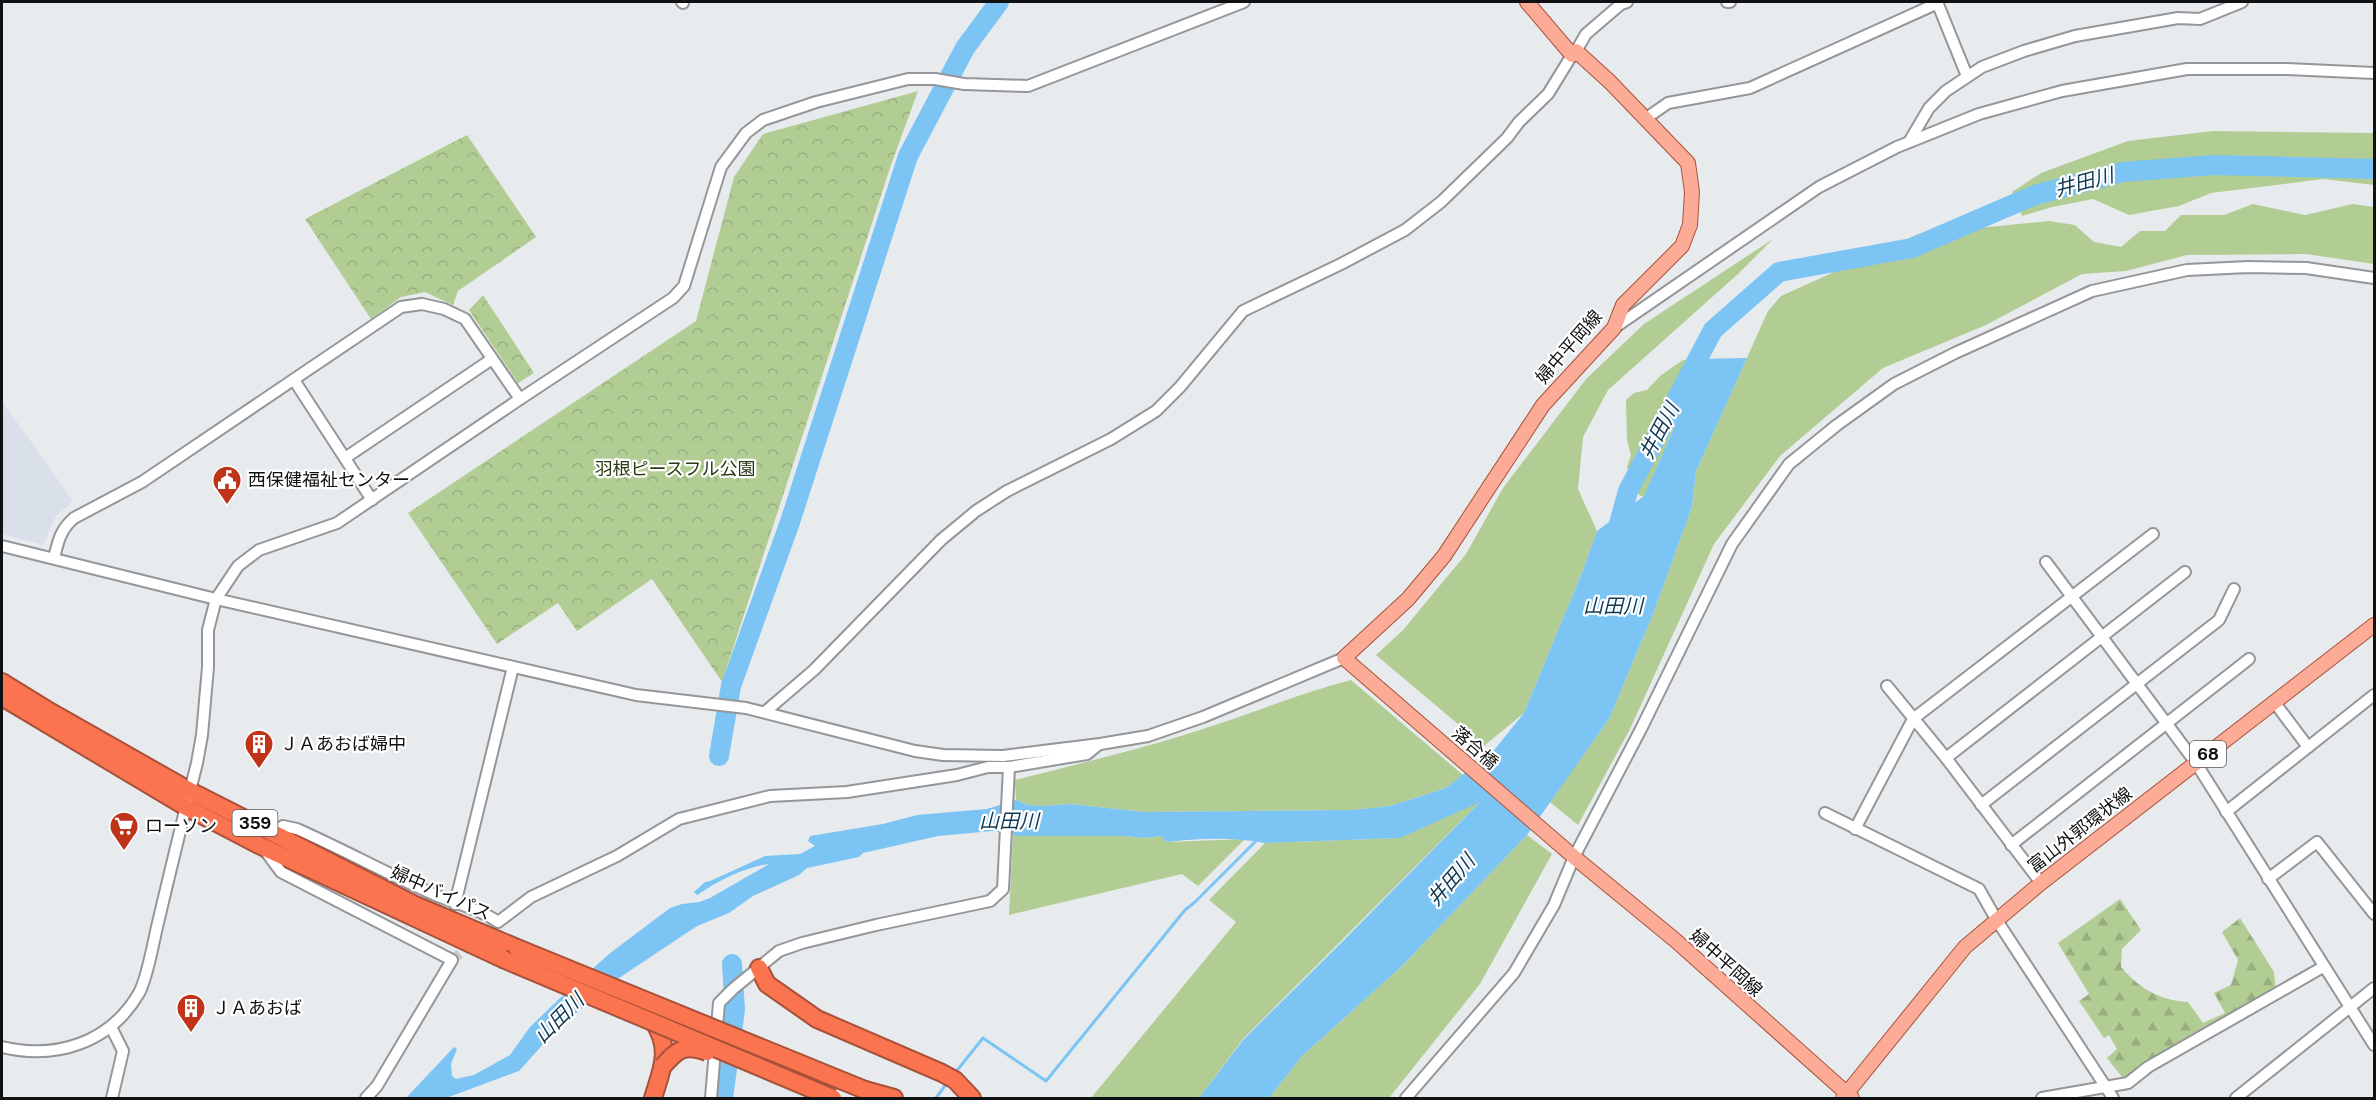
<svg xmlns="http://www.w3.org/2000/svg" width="2376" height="1100" viewBox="0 0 2376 1100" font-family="'Public Sans','Noto Sans JP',sans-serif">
<defs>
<pattern id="forest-firs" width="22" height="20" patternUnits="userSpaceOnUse" patternTransform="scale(1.5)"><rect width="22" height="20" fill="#b1cd93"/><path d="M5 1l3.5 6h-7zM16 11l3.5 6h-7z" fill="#97af7e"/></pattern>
<pattern id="park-crowns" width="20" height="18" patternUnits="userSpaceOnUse" patternTransform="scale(1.5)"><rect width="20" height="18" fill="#b1cd93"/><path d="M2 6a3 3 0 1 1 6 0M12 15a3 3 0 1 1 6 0" fill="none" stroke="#97af7e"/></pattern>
</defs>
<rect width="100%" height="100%" fill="#e8ebee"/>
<polygon fill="#d9e0ea" points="2,401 73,501 56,516 43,545 2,534"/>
<g fill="#b1cd93">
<polygon points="2213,131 2374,133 2374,185 2323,179 2211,193 2179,206 2129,215 2093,199 2052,207 2022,216 2012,192 2041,173 2128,141"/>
<polygon points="2253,204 2305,215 2353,204 2374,207 2374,264 2306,254 2187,255 2126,271 2082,274 1986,325 1883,368 1780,456 1714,544 1630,729 1578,825 1550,802 1609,719 1653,614 1692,507 1696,471 1768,311 1781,296 1918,234 2049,221 2075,225 2094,242 2121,247 2140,231 2165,231 2181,215 2224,215"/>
<polygon points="1773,239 1738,274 1608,390 1583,437 1578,489 1597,531 1583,570 1524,713 1484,746 1376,655 1403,630 1466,554 1503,488 1586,379 1644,324"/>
<polygon points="1692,359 1674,428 1644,497 1639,495 1627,467 1631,455 1627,440 1626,400 1634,393 1647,390 1660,376 1683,360"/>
<path d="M1351 680 1463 775 1446 788 1390 806 1353 810 1145 812 1070 804 1042 806 1028 805 1016 800 1015 780C1082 763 1150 747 1215 725 1261 710 1304 692 1351 680Z"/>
<polygon points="1482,800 1244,1038 1199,1098 1091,1098 1236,922 1209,900 1265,843 1400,838"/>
<polygon points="1013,835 1124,836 1144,838 1162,836 1166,842 1245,839 1198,886 1182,874 1009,915"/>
<polygon points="1527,835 1552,854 1480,984 1389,1098 1269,1098 1302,1056 1401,967"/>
</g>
<path fill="url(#forest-firs)" d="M2120 899 2141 930 2122 949 2121 967C2140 989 2159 1000 2188 1002L2203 1023 2225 1013 2214 993 2231 985 2238 960 2222 932 2240 918 2274 972 2276 993 2125 1081 2107 1058 2117 1049 2109 1035 2104 1038 2079 1001 2089 994 2058 943Z"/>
<g fill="url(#park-crowns)">
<polygon points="918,91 891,165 722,682 652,579 577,631 558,603 497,644 408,513 696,321 734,177 763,134"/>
<polygon points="467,135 536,237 458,291 453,305 425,292 401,297 371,319 305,219"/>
<polygon points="483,295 534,373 518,383 469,310"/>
</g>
<path fill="#7bc4f4" d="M1747 358 1696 471 1692 507 1653 614 1609 719 1527 835 1401 967 1302 1056 1269 1098H1199L1244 1039 1343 941 1480 802 1400 838 1265 843C1232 837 1199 838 1166 842L1162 836 1144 838 1124 836H1021L992 831 938 836 863 853 859 857 807 868 799 875 753 896 729 913 697 926 616 980 555 1031 519 1071 446 1098H406L454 1047 457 1049 451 1064 452 1076 456 1079 474 1075 510 1055 530 1027 558 1000 609 954 670 908 682 904 699 902 710 898 769 864C744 867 718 881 697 895L694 892 705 882 710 881 765 856 800 854 815 846 808 841 810 836 883 824 917 815 987 809 1016 800 1028 805 1042 806 1070 804 1145 812 1353 810 1390 806 1446 788 1495 749 1524 713 1583 570 1597 531 1644 496 1674 428 1692 359Z"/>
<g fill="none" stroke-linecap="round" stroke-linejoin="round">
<g stroke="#7bc4f4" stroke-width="3">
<polyline points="955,1073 983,1038 1046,1081 1185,910 1195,902 1258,839"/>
<polyline points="936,1098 947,1083"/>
</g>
<g stroke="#7bc4f4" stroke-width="20">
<polyline points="1615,538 1628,491 1713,330 1779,272 1912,248 2035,195 2122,172 2213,165 2374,169"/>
<polyline points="719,756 731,686 790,522 908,156 965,48 999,2"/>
<polyline points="723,1098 735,1010 732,964"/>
</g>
<polyline stroke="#c8cacd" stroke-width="10" stroke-dasharray="10 5" stroke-linecap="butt" points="452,960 498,922"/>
<g stroke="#949699" stroke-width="14">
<g id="minor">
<polyline points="682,2 683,3"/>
<polyline points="1727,2 1730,2"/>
<polyline points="1937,2 1967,76"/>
<polyline points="1576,51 1586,34 1621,4 1627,2"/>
<polyline points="1645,119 1668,103 1750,88 1938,3"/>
<polyline points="1909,142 1929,108 1946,91 1982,67 2024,51 2075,36 2178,18 2200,19 2242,2"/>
<polyline points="1614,328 1819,187 1897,147 1979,114 2062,91 2187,69 2287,69 2374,73"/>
<polyline points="294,380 372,500"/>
<polyline points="345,458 492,359"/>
<polyline points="2,546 216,599 636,695 746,708 915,751 943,755 1003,756 1100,744 1148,736 1203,717 1344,658"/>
<path d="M54 558C58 542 60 530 74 518L142 482 401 307 422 304 444 309 465 319 520 399"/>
<polyline points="2046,562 2196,763 2374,1045"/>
<polyline points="1887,686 1946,758 2041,883"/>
<polyline points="2275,703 2308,747"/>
<polyline points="765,712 814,670 941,540 976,511 1007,491 1111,439 1156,411 1180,387 1243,311 1341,264 1405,230 1441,202 1507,138 1519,122 1548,94 1572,55"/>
<polyline points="1946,758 2185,572"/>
<polyline points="1981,805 2219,620 2234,589"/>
<polyline points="2226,812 2374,695"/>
<polyline points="1825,813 1979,889 1996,919 2113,1098"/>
<polyline points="1855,829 1913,719 2153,534"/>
<path d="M273 833 283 826 297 829C342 849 386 873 431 893 452 903 479 908 498 922L531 897 617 856 679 819 770 796 847 792 957 775 988 767H1009"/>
<polyline points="2011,845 2249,659"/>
<polyline points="264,849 281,872 452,960 377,1086 366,1098"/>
<polyline points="2268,879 2317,842 2374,914"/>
<polyline points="455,904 513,667"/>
<polyline points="111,1027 123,1051 112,1098"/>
<path d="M2 1047C56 1060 110 1043 139 993 147 979 153 944 157 927 170 872 183 818 197 763L202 735 208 667V630L216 599 238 566 259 550 337 523 520 399 673 298 684 286 721 167 746 133 763 120 816 102 908 79H935L964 84 1028 86 1244 2"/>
<polyline points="711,1098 719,1003 733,989 779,951 802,943 876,925 990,901 1003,889 1009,767 1087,754 1098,745"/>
<polyline points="1406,1098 1514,973 1554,905 1574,857 1641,729 1732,544 1789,464 1837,425 1894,384 1955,353 2092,291 2187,270 2248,267 2306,268 2374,278"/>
<polyline points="2042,1098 2128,1083 2148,1067 2323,967"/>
<polyline points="2236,1098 2374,988"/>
</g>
</g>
<g stroke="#a8513a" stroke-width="16">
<g id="major">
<polyline points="1527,2 1572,55 1576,51 1610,82 1688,163 1692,192 1690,225 1682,246 1623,305 1614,328 1543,405 1444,556 1408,599 1344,658 1574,857 1675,940 1852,1098"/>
<polyline points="1843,1098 1965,947 2041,883 2374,625"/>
</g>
</g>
<g stroke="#a8513a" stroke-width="20">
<g id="highway">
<polyline points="2,682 49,711 190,791 413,904 517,948"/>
<polyline points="2,697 186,807 261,846 503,959"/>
<polyline points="759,968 767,984 817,1019 942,1073 955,1080 972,1098"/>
<polyline points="865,1090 894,1098"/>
<path d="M653 1098C662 1069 672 1049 653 1021"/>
</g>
</g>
<use href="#minor" stroke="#fff" stroke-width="10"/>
<use href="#major" stroke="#fcac96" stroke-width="14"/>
<use href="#highway" stroke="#fa7450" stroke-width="16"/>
<g stroke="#a8513a" stroke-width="20" stroke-linecap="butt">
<g id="highway-bridge">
<polyline points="517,948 865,1090"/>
<polyline points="503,959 833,1098"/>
<path d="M663 1066C678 1049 684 1044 707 1052"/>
</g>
</g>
<use href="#highway-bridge" stroke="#fa7450" stroke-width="16"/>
</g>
<defs>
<g id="civic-pin" transform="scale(1.5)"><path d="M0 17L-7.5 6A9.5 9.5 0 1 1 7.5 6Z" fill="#bf3419" stroke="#fff"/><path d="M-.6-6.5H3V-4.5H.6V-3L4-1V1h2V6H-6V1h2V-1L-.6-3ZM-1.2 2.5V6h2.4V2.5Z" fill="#fff"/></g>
<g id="building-pin" transform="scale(1.5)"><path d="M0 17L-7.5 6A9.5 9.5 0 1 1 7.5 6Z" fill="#bf3419" stroke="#fff"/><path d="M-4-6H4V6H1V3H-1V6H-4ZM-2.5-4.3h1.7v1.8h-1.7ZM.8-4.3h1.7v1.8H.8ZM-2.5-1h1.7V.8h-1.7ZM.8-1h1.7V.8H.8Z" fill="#fff"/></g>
<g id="supermarket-pin" transform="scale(1.5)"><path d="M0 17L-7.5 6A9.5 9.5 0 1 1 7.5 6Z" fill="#bf3419" stroke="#fff"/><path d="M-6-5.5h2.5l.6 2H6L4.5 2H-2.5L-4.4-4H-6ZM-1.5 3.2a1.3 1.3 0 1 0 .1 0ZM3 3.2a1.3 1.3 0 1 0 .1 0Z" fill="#fff"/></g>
</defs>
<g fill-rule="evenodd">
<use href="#civic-pin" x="227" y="480"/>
<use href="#building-pin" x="259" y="744"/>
<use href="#supermarket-pin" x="124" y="826"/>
<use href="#building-pin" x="191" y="1008"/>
</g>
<g text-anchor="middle" stroke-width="4.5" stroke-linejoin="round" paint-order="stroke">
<g fill="#fff" stroke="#585859" stroke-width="1.5">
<rect x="2190" y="741" width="36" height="26" rx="4.5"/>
<rect x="232.5" y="810" width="45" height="26" rx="4.5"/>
</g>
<g font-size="16" font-weight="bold" fill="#101112">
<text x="2208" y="760">68</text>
<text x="255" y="829">359</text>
</g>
<g font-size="18" fill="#101112" stroke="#fff">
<text transform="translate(1569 347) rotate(-49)" y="6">婦中平岡線</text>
<text transform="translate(1475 748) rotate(41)" y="6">落合橋</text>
<text transform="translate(2080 830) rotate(-38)" y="6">富山外郭環状線</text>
<text transform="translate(441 893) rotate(24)" y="6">婦中バイパス</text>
<text transform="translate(1726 963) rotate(42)" y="6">婦中平岡線</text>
</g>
<g font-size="18" fill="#2a3a15" stroke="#fff">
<text x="675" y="475">羽根ピースフル公園</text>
</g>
<g font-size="18" fill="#101112" stroke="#fff" text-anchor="start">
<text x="248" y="486">西保健福祉センター</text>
<text x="280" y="750">ＪＡあおば婦中</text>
<text x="145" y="832">ローソン</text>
<text x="212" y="1014">ＪＡあおば</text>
</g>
<g font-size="20" font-style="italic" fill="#0e3951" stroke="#fff">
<text transform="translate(2084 182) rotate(-15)" y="7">井田川</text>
<text transform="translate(1659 431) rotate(-62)" y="7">井田川</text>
<text x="1613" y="613">山田川</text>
<text x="1009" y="828">山田川</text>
<text transform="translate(1451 880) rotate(-49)" y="7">井田川</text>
<text transform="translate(559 1018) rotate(-45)" y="7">山田川</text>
</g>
</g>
<rect width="2376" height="1100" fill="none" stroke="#101112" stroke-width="6"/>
</svg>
